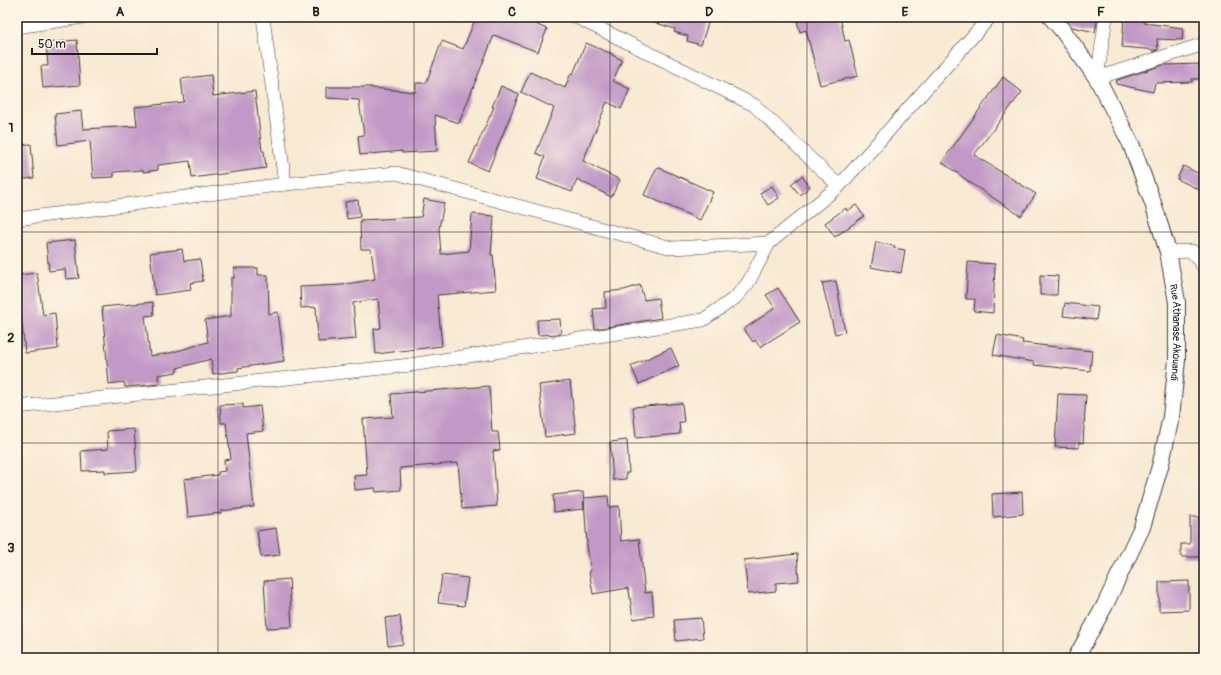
<svg xmlns="http://www.w3.org/2000/svg" width="1221" height="675" viewBox="0 0 1221 675" font-family="Pangolin,sans-serif">
<rect width="100%" height="100%" fill="#fcf5e5"/>
<filter id="ink" filterUnits="userSpaceOnUse"><feTurbulence type="fractalNoise" baseFrequency=".025" numOctaves="2"/><feDisplacementMap in="SourceGraphic" scale="8" xChannelSelector="R" yChannelSelector="G"/><feConvolveMatrix kernelMatrix="1 2 1 2 8 2 1 2 1" color-interpolation-filters="sRGB"/></filter>
<filter id="wash" filterUnits="userSpaceOnUse"><feTurbulence type="fractalNoise" baseFrequency=".012" numOctaves="4" result="noise"/><feDisplacementMap in="SourceGraphic" scale="16" xChannelSelector="R" yChannelSelector="G"/><feGaussianBlur stdDeviation="0.9" result="paint"/><feColorMatrix in="noise" values="0 0 0 0 0 0 0 0 0 0 0 0 0 0 0 0 0 1.4 0 .05"/><feComposite in="paint" operator="in"/></filter>
<g filter="url(#wash)">
<rect width="100%" height="100%" fill="#f8e9d2"/>
<g id="blocks">
<g fill="#c199c6">
<polygon points="476,17 535,17 533,23 547,29 538,52 494,35 459,123 435,115 437,151 402,153 402,151 360,155 358,136 364,135 359,100 327,98 327,87 372,87 372,88 416,92 416,83 426,83 442,41 463,49"/>
<polygon points="648,17 710,17 701,45 687,41 688,36 674,32 675,29 647,20"/>
<polygon points="796,17 840,17 845,41 849,40 858,76 820,85 806,30 800,32"/>
<polygon points="1064,17 1098,17 1095,32 1072,27"/>
<polygon points="1124,17 1145,17 1144,23 1183,28 1182,40 1157,39 1158,50 1153,52 1157,50 1122,47"/>
<polygon points="77,40 80,85 43,88 41,66 48,66 46,43"/>
<polygon points="586,43 612,54 612,55 622,60 613,81 630,89 621,109 607,102 583,161 620,180 611,197 577,179 572,192 537,179 545,157 536,153 554,108 521,92 530,72 565,88 571,73 573,74"/>
<polygon points="1204,64 1204,79 1192,79 1192,82 1155,83 1153,92 1116,84 1117,80 1163,65"/>
<polygon points="211,75 213,96 255,91 262,151 264,151 266,168 192,178 190,161 158,165 158,170 143,172 143,170 114,172 114,177 93,178 90,141 58,145 55,114 81,111 83,129 137,126 135,107 184,102 181,79"/>
<polygon points="1003,77 1022,92 974,155 1036,194 1021,216 972,184 942,162"/>
<polygon points="501,86 519,94 488,171 469,163 494,107 492,107"/>
<polygon points="31,144 34,178 17,180 17,145"/>
<polygon points="1183,166 1204,176 1204,192 1177,179"/>
<polygon points="657,167 713,192 700,220 644,195"/>
<polygon points="802,176 810,187 800,195 791,184"/>
<polygon points="772,186 779,198 768,205 760,193"/>
<polygon points="424,199 444,203 439,229 441,254 469,251 472,214 494,216 491,255 493,255 496,290 437,295 442,346 376,354 374,329 381,328 378,299 353,303 356,339 318,342 316,307 301,308 300,287 342,285 375,279 371,249 361,249 360,220 421,217"/>
<polygon points="358,200 360,217 347,219 345,202"/>
<polygon points="856,205 864,216 835,237 825,223 846,208 847,211"/>
<polygon points="75,240 79,278 66,279 65,269 49,271 46,243"/>
<polygon points="876,242 894,246 894,248 905,250 901,273 871,267"/>
<polygon points="182,249 184,261 200,259 203,281 190,283 191,290 155,295 150,253"/>
<polygon points="968,262 995,264 993,313 974,311 975,299 966,299"/>
<polygon points="234,268 258,268 258,275 268,275 269,314 278,312 284,361 238,368 238,371 213,374 211,359 177,368 177,372 158,375 159,384 125,387 124,382 109,384 102,307 153,302 154,315 145,316 150,356 170,353 208,342 205,320 231,316 231,278 234,278"/>
<polygon points="37,273 43,315 55,313 58,349 25,353 21,315 17,315 17,275"/>
<polygon points="1040,275 1058,276 1057,295 1040,295"/>
<polygon points="836,281 845,332 835,334 822,283"/>
<polygon points="640,285 644,300 658,298 661,318 595,329 593,309 606,308 605,292 624,290"/>
<polygon points="778,288 800,322 760,347 755,340 753,342 744,329 775,308 766,295"/>
<polygon points="1065,303 1098,307 1096,320 1063,316"/>
<polygon points="560,319 561,334 538,335 537,320"/>
<polygon points="997,335 1023,340 1022,343 1092,351 1090,371 1034,365 1034,362 993,355"/>
<polygon points="671,348 679,366 639,384 631,366"/>
<polygon points="570,381 576,433 545,437 539,385"/>
<polygon points="489,386 492,432 498,432 500,450 493,451 497,506 462,509 458,463 400,468 401,490 376,492 375,488 355,490 354,476 367,475 363,419 393,417 391,394"/>
<polygon points="1058,394 1086,395 1083,443 1079,442 1079,448 1055,447"/>
<polygon points="682,403 684,422 679,422 680,434 636,438 633,407"/>
<polygon points="243,404 243,408 260,406 263,431 246,433 254,507 221,511 221,513 188,517 184,479 218,475 218,472 225,471 224,460 231,459 226,423 221,423 220,405"/>
<polygon points="134,429 137,471 105,473 105,470 82,471 81,451 108,449 107,431"/>
<polygon points="627,440 629,473 626,473 626,479 613,480 610,442"/>
<polygon points="583,492 584,509 554,512 553,495"/>
<polygon points="1022,492 1023,514 993,517 992,494"/>
<polygon points="608,496 609,507 619,506 621,541 639,539 645,593 652,592 654,616 633,619 629,590 628,590 628,588 593,594 589,571 591,571 587,546 584,498"/>
<polygon points="1190,517 1204,517 1204,557 1181,557 1181,544 1190,544"/>
<polygon points="276,528 280,555 261,557 257,531"/>
<polygon points="797,554 799,581 776,583 776,591 748,594 744,560"/>
<polygon points="442,575 468,578 464,606 438,603"/>
<polygon points="289,579 292,627 267,628 264,581"/>
<polygon points="1189,581 1189,610 1159,611 1159,582"/>
<polygon points="400,616 403,644 388,646 385,618"/>
<polygon points="701,618 703,638 676,641 674,620"/>
</g>
</g>
</g>
<g filter="url(#ink)">
<use href="#blocks" fill-opacity="0" stroke="#3d3b37" stroke-width="1"/>
<g fill="none" stroke-linecap="round" stroke-linejoin="round">
<g stroke="#3d3b37" stroke-width="14">
<g id="minor">
<polyline points="263,17 285,184"/>
<polyline points="576,17 754,105 839,186"/>
<polyline points="1106,17 1097,78 1204,44"/>
<polyline points="17,27 83,17"/>
<polyline points="17,219 285,184 396,173 672,248 769,243 839,186 990,17"/>
<polyline points="1168,252 1192,251 1204,267"/>
<polyline points="17,407 410,365 703,320 735,298 748,283 769,243"/>
</g>
</g>
<g stroke="#3d3b37" stroke-width="18">
<g id="tertiary">
<path id="s1" d="M1051 17 1063 31 1097 78 1131 144 1153 203 1168 252 1177 302V360L1171 417 1161 463 1142 527 1105 605 1076 658"/>
</g>
</g>
<use href="#minor" stroke="#fff" stroke-width="13"/>
<use href="#tertiary" stroke="#fff" stroke-width="16"/>
</g>
</g>
<path fill="none" stroke="#1c1c1c" stroke-width="1" stroke-opacity="0.55" d="M218 17V658M414 17V658M610 17V658M807 17V658M1003 17V658M17 232H1204M17 443H1204"/>
<g text-anchor="middle" stroke-width="3.5" stroke-linejoin="round" paint-order="stroke">
<g font-size="10" fill="#1c1c1c" stroke="#fcf5e5">
<text dy="4" stroke="none"><textPath href="#s1" startOffset="346">Rue Athanase Akouandi</textPath></text>
</g>
</g>
<rect width="1221" height="675" fill="none" stroke="#fcf5e5" stroke-width="44"/>
<path d="M32 48v6h125v-6" fill="none" stroke="#1c1c1c" stroke-width="2"/>
<text x="38" y="48" font-size="12" fill="#1c1c1c" stroke="#fcf5e5" stroke-width="3" paint-order="stroke">50 m</text>
<rect x="22" y="22" width="1177" height="631" fill="none" stroke="#1c1c1c" stroke-width="1.5"/>
<g font-size="13" text-anchor="middle" font-weight="bold" fill="#1c1c1c">
<text x="120" y="16">A</text>
<text x="316" y="16">B</text>
<text x="512" y="16">C</text>
<text x="709" y="16">D</text>
<text x="905" y="16">E</text>
<text x="1101" y="16">F</text>
<text x="11" y="132">1</text>
<text x="11" y="342">2</text>
<text x="11" y="552">3</text>
</g>
</svg>
